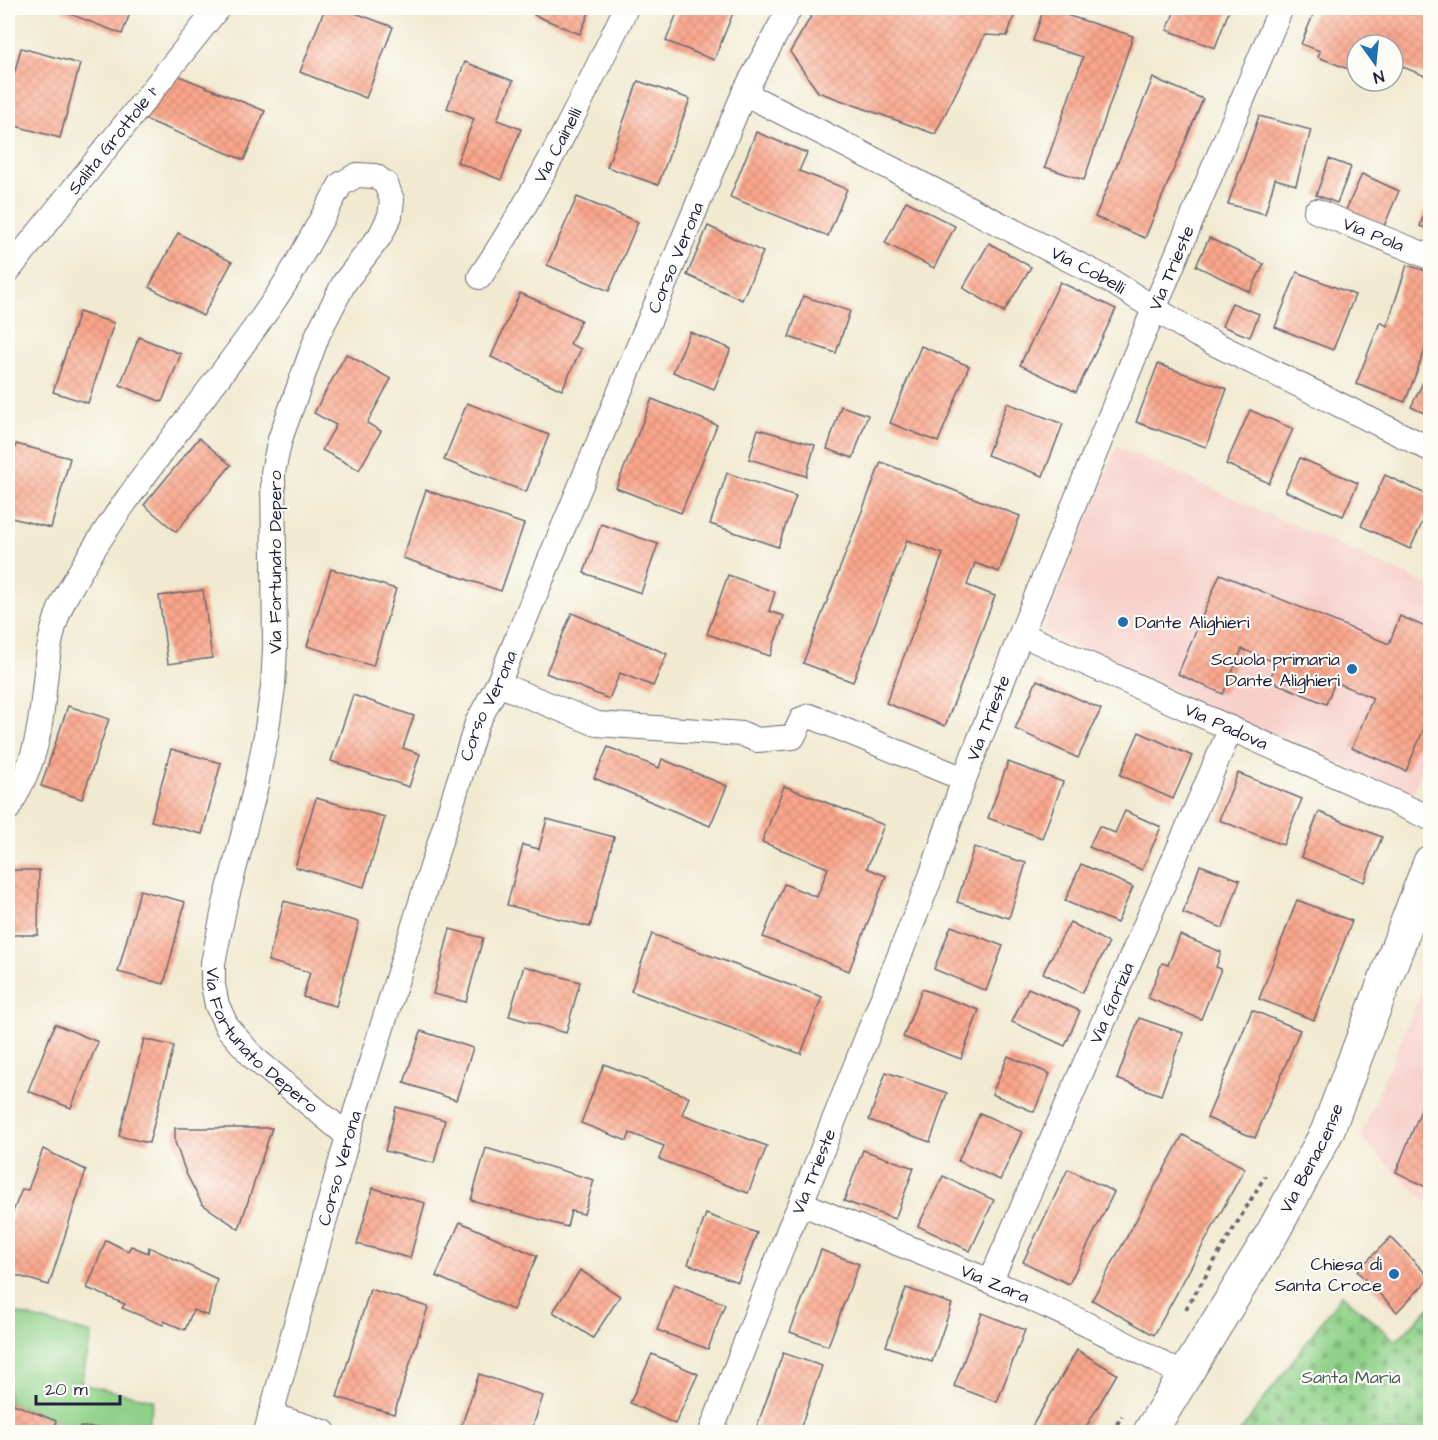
<svg xmlns="http://www.w3.org/2000/svg" width="1438" height="1440" viewBox="0 0 1438 1440" font-family="'Architects Daughter',sans-serif">
<defs>
<pattern id="cemetery-stones" width="16" height="16" patternUnits="userSpaceOnUse" patternTransform="scale(1.5)"><rect width="16" height="16" fill="#8fd188"/><path d="M2 7V4a2 2 0 0 1 4 0v3zM10 15v-3a2 2 0 0 1 4 0v3z" fill="#7bb376"/></pattern>
<pattern id="building-cross-hatch" width="8" height="8" patternUnits="userSpaceOnUse" patternTransform="scale(1.5)"><rect width="8" height="8" fill="#faa68b"/><path d="M0 0l8 8M0 8l8-8" fill="none" stroke="#d68f79"/></pattern>
</defs>
<rect width="100%" height="100%" fill="#fdfcf7"/>
<filter id="ink" filterUnits="userSpaceOnUse"><feTurbulence type="fractalNoise" baseFrequency=".0167" numOctaves="2"/><feDisplacementMap in="SourceGraphic" scale="12" xChannelSelector="R" yChannelSelector="G"/><feConvolveMatrix kernelMatrix="1 2 1 2 8 2 1 2 1" color-interpolation-filters="sRGB"/></filter>
<filter id="wash" filterUnits="userSpaceOnUse"><feTurbulence type="fractalNoise" baseFrequency=".008" numOctaves="4" result="noise"/><feDisplacementMap in="SourceGraphic" scale="24" xChannelSelector="R" yChannelSelector="G"/><feGaussianBlur stdDeviation="1.35" result="paint"/><feColorMatrix in="noise" values="0 0 0 0 0 0 0 0 0 0 0 0 0 0 0 0 0 1.4 0 .05"/><feComposite in="paint" operator="in"/></filter>
<g filter="url(#wash)">
<rect width="100%" height="100%" fill="#f1ead1"/>
<g fill="#f7d0cb">
<polygon points="1117,446 1430,586 1430,629 1400,616 1389,644 1220,574 1178,674 1223,693 1242,649 1277,663 1270,680 1325,704 1335,682 1373,698 1352,748 1406,771 1430,714 1430,751 1412,796 1042,632"/>
<polygon points="1427,978 1430,980 1430,1206 1360,1137"/>
</g>
<polygon fill="#8fd188" stroke="#587a62" stroke-width="1.5" points="8,1311 92,1334 81,1384 154,1400 146,1432 130,1432 130,1429 80,1427 56,1421 10,1402 8,1411"/>
<polygon fill="url(#cemetery-stones)" stroke="#587a62" stroke-width="1.5" points="1342,1294 1396,1341 1430,1307 1430,1432 1240,1432"/>
<g id="blocks">
<g fill="url(#building-cross-hatch)">
<polygon points="64,8 132,8 122,34 62,11"/>
<polygon points="325,8 342,8 393,27 366,98 300,72"/>
<polygon points="537,8 591,8 580,34 534,15"/>
<polygon points="679,8 735,8 714,60 666,41"/>
<polygon points="816,8 1017,8 1007,36 985,35 935,134 818,92 790,52"/>
<polygon points="1044,8 1133,36 1084,180 1045,167 1083,57 1033,41"/>
<polygon points="1176,8 1230,8 1215,48 1167,30"/>
<polygon points="1316,8 1419,8 1430,12 1430,78 1393,63 1393,45 1357,45 1348,69 1318,57 1320,51 1301,44"/>
<polygon points="21,48 80,64 60,138 8,124 8,97"/>
<polygon points="465,62 513,81 497,120 521,129 501,180 457,162 474,119 447,108"/>
<polygon points="162,69 265,111 244,160 142,118"/>
<polygon points="1153,78 1203,99 1145,238 1095,217"/>
<polygon points="638,81 690,99 658,185 607,167"/>
<polygon points="1259,116 1311,130 1296,185 1275,179 1265,214 1228,204"/>
<polygon points="756,132 807,153 799,171 847,189 828,236 730,197"/>
<polygon points="1329,159 1351,167 1337,203 1316,195"/>
<polygon points="1362,174 1399,191 1384,226 1346,210"/>
<polygon points="1430,196 1430,230 1420,226"/>
<polygon points="577,197 638,222 609,291 547,265"/>
<polygon points="906,201 955,226 934,268 885,243"/>
<polygon points="708,226 763,252 742,300 687,275"/>
<polygon points="178,233 232,262 203,316 149,287"/>
<polygon points="1209,238 1264,264 1250,292 1196,266"/>
<polygon points="989,243 1031,267 1004,312 963,288"/>
<polygon points="1407,265 1430,272 1430,337 1405,402 1356,384 1380,322 1387,326"/>
<polygon points="1297,272 1355,295 1333,350 1275,327"/>
<polygon points="1060,282 1116,309 1076,392 1020,365"/>
<polygon points="520,293 581,320 570,344 581,349 562,390 491,357"/>
<polygon points="803,296 850,311 836,353 789,337"/>
<polygon points="1232,303 1259,314 1250,337 1222,326"/>
<polygon points="79,312 114,323 88,403 53,392"/>
<polygon points="690,332 731,349 714,389 673,372"/>
<polygon points="139,337 181,354 162,402 120,385"/>
<polygon points="921,346 969,366 938,442 890,423"/>
<polygon points="346,354 391,379 367,423 381,431 359,470 322,450 336,425 314,413"/>
<polygon points="1158,364 1227,389 1206,447 1136,422"/>
<polygon points="1430,368 1430,416 1411,407"/>
<polygon points="652,399 717,425 681,513 616,488"/>
<polygon points="467,403 549,435 526,492 444,460"/>
<polygon points="1007,403 1063,424 1043,476 987,455"/>
<polygon points="841,406 868,415 853,458 827,449"/>
<polygon points="1250,410 1293,429 1269,483 1226,464"/>
<polygon points="758,429 815,445 806,476 749,459"/>
<polygon points="199,438 231,465 176,532 144,505"/>
<polygon points="16,444 70,458 51,528 8,517 8,474"/>
<polygon points="1300,458 1358,483 1343,516 1285,491"/>
<polygon points="881,462 1020,516 999,572 975,563 967,585 995,596 945,726 886,703 943,554 907,540 853,682 803,663"/>
<polygon points="727,473 796,496 778,547 710,524"/>
<polygon points="1385,475 1430,496 1430,506 1410,549 1361,526"/>
<polygon points="426,490 524,524 501,591 403,558"/>
<polygon points="601,524 658,544 641,593 584,573"/>
<polygon points="331,569 396,589 373,666 307,646"/>
<polygon points="1220,574 1389,644 1400,616 1430,629 1430,714 1406,771 1352,748 1373,698 1335,682 1326,704 1269,680 1277,663 1242,649 1223,694 1178,674"/>
<polygon points="728,575 775,592 769,611 784,616 770,656 707,634"/>
<polygon points="203,590 212,658 168,664 159,596"/>
<polygon points="572,613 667,654 653,686 620,673 609,699 546,673"/>
<polygon points="1037,680 1101,709 1078,758 1015,729"/>
<polygon points="353,695 414,716 403,748 420,754 409,787 331,761"/>
<polygon points="68,706 109,719 82,799 41,786"/>
<polygon points="1139,732 1192,756 1173,799 1120,775"/>
<polygon points="608,747 659,768 662,759 727,786 710,826 594,778"/>
<polygon points="171,749 221,763 202,834 151,821"/>
<polygon points="1008,762 1063,782 1042,838 988,818"/>
<polygon points="1238,773 1302,799 1283,845 1219,820"/>
<polygon points="784,786 884,825 867,868 886,876 849,971 763,937 784,884 817,897 828,868 762,842"/>
<polygon points="316,798 385,817 364,887 295,867"/>
<polygon points="1125,811 1161,827 1142,870 1089,847 1099,826 1115,833"/>
<polygon points="1319,812 1382,837 1364,882 1301,857"/>
<polygon points="547,819 614,837 590,927 507,905 523,845 539,849"/>
<polygon points="974,847 1026,863 1009,918 957,902"/>
<polygon points="1081,864 1133,887 1117,923 1065,901"/>
<polygon points="1200,865 1240,880 1223,928 1183,913"/>
<polygon points="8,870 39,870 38,935 8,935"/>
<polygon points="140,890 185,902 164,984 118,972"/>
<polygon points="1297,900 1352,921 1314,1020 1259,999"/>
<polygon points="284,901 359,922 336,1006 303,997 310,972 268,961"/>
<polygon points="1070,922 1109,943 1082,993 1043,973"/>
<polygon points="951,926 1003,946 986,991 934,969"/>
<polygon points="450,929 483,938 466,1002 433,994"/>
<polygon points="652,934 822,997 801,1054 631,991"/>
<polygon points="1180,935 1221,952 1216,967 1221,969 1201,1019 1148,998 1162,963 1168,965"/>
<polygon points="524,966 580,982 566,1033 509,1016"/>
<polygon points="1028,988 1080,1011 1065,1046 1012,1022"/>
<polygon points="922,989 979,1010 961,1059 903,1037"/>
<polygon points="1252,1010 1300,1030 1255,1138 1207,1118"/>
<polygon points="1139,1018 1183,1033 1161,1095 1117,1079"/>
<polygon points="55,1024 98,1042 71,1108 28,1091"/>
<polygon points="421,1031 473,1048 456,1100 404,1083"/>
<polygon points="144,1039 174,1046 149,1143 119,1136"/>
<polygon points="1008,1056 1050,1074 1034,1112 992,1094"/>
<polygon points="604,1064 689,1097 682,1114 767,1146 748,1193 659,1159 664,1146 630,1133 627,1141 581,1123"/>
<polygon points="886,1072 947,1093 930,1142 869,1120"/>
<polygon points="1430,1088 1430,1189 1396,1172"/>
<polygon points="396,1107 445,1120 434,1163 385,1151"/>
<polygon points="980,1113 1022,1132 1000,1180 958,1161"/>
<polygon points="175,1128 272,1128 239,1229 202,1204 186,1173 175,1142"/>
<polygon points="1183,1135 1245,1168 1154,1335 1092,1300"/>
<polygon points="486,1148 594,1180 584,1214 571,1211 567,1227 471,1200"/>
<polygon points="43,1149 86,1170 49,1285 8,1273 11,1257 8,1255 8,1234 10,1228 8,1227 8,1224 22,1189 28,1190"/>
<polygon points="863,1150 914,1168 895,1219 844,1201"/>
<polygon points="1068,1169 1114,1192 1069,1284 1023,1262"/>
<polygon points="943,1176 994,1200 970,1251 918,1226"/>
<polygon points="373,1188 425,1203 410,1258 357,1244"/>
<polygon points="706,1214 757,1233 738,1282 688,1264"/>
<polygon points="460,1222 537,1256 513,1310 436,1276"/>
<polygon points="1391,1237 1430,1278 1397,1312 1357,1271"/>
<polygon points="106,1240 128,1251 131,1246 148,1253 149,1247 217,1279 208,1316 193,1310 185,1330 164,1321 163,1325 122,1308 125,1304 87,1288"/>
<polygon points="821,1250 859,1264 828,1346 790,1332"/>
<polygon points="580,1270 620,1296 593,1338 553,1312"/>
<polygon points="674,1284 725,1304 708,1349 657,1330"/>
<polygon points="906,1288 952,1304 932,1362 886,1346"/>
<polygon points="370,1289 428,1307 394,1414 337,1397"/>
<polygon points="982,1313 1025,1330 997,1402 954,1386"/>
<polygon points="1077,1350 1117,1374 1083,1432 1039,1432 1031,1428"/>
<polygon points="783,1353 822,1366 799,1432 755,1432"/>
<polygon points="652,1354 698,1374 675,1424 630,1403"/>
<polygon points="479,1374 543,1396 531,1432 467,1432 460,1430"/>
<polygon points="9,1402 56,1421 54,1432 8,1432"/>
<polygon points="80,1427 130,1429 130,1432 79,1432"/>
<polygon points="624,1427 636,1432 621,1432"/>
</g>
</g>
</g>
<g filter="url(#ink)">
<use href="#blocks" fill-opacity="0" stroke="#6a6870" stroke-width="1.5"/>
<g fill="none" stroke-linecap="round" stroke-linejoin="round">
<g stroke="#6a6870" stroke-width="26">
<g id="street">
<path id="s1" d="M744 93 1109 280 1197 335 1430 449"/>
<path id="s2" d="M1316 211 1430 257"/>
<path id="s3" d="M8 271 218 8"/>
<path id="s4" d="M480 277C537 192 582 100 626 8"/>
<path id="s5" d="M1021 634 1430 818"/>
<polyline points="498,684 597,724 743,734 757,740 793,737 802,719 810,716 964,779"/>
<path id="s6" d="M8 809C19 790 28 772 34 751 49 700 40 645 66 596 123 491 206 401 273 302 298 266 319 222 341 184L357 175 375 176 386 184 392 200 390 216 380 236 344 283 318 334 280 439 273 472 275 648 273 687 266 735 255 790 225 904 213 963V985L217 1005 227 1027 254 1058 348 1136"/>
<path id="s7" d="M801 1203C930 1259 1063 1304 1184 1376"/>
<path id="s8" d="M991 1280 1231 728"/>
<polyline points="270,1415 324,1432"/>
<path id="s9" d="M266 1432 348 1136 477 723 498 684 744 93 790 8"/>
<path id="s10" d="M711 1432 790 1227 801 1203 931 876 964 779 1021 634 1154 309 1281 8"/>
</g>
</g>
<g stroke="#6a6870" stroke-width="35">
<g id="secondary">
<path id="s11" d="M1150 1432 1273 1232 1327 1132 1430 862"/>
</g>
</g>
<g stroke="#6a6870" stroke-width="4" stroke-dasharray="4.5 4.5" stroke-linecap="butt">
<polyline points="1425,788 1430,774"/>
<polyline points="1186,1309 1265,1176"/>
<polyline points="150,1432 151,1428"/>
<polyline points="1112,1432 1122,1416"/>
</g>
<use href="#street" stroke="#fff" stroke-width="24"/>
<use href="#secondary" stroke="#fff" stroke-width="33"/>
</g>
</g>
<g fill="#1f6fb2" stroke="#fdfcf7" stroke-width="2">
<circle cx="1123" cy="622" r="6"/>
<circle cx="1352" cy="669" r="6"/>
<circle cx="1394" cy="1274" r="6"/>
</g>
<g text-anchor="middle" stroke-width="4.5" stroke-linejoin="round" paint-order="stroke">
<g font-size="18" fill="#22223b" stroke="#fdfcf7">
<text dy="6" stroke="none"><textPath href="#s3" startOffset="168">Salita Grottole 1°</textPath></text>
<text dy="6" stroke="none"><textPath href="#s4" startOffset="153">Via Cainelli</textPath></text>
<text dy="6" stroke="none"><textPath href="#s2" startOffset="62">Via Pola</textPath></text>
<text dy="6" stroke="none"><textPath href="#s9" startOffset="1246">Corso Verona</textPath></text>
<text dy="6" stroke="none"><textPath href="#s10" startOffset="1252">Via Trieste</textPath></text>
<text dy="6" stroke="none"><textPath href="#s1" startOffset="387">Via Cobelli</textPath></text>
<text transform="translate(275 562) rotate(-90)" y="6">Via Fortunato Depero</text>
<text dy="6" stroke="none"><textPath href="#s9" startOffset="760">Corso Verona</textPath></text>
<text dy="6" stroke="none"><textPath href="#s10" startOffset="766">Via Trieste</textPath></text>
<text dy="6" stroke="none"><textPath href="#s5" startOffset="225">Via Padova</textPath></text>
<text dy="6" stroke="none"><textPath href="#s8" startOffset="302">Via Gorizia</textPath></text>
<text dy="6" stroke="none"><textPath href="#s6" startOffset="1680">Via Fortunato Depero</textPath></text>
<text dy="6" stroke="none"><textPath href="#s11" startOffset="318">Via Benacense</textPath></text>
<text dy="6" stroke="none"><textPath href="#s9" startOffset="274">Corso Verona</textPath></text>
<text dy="6" stroke="none"><textPath href="#s10" startOffset="280">Via Trieste</textPath></text>
<text dy="6" stroke="none"><textPath href="#s7" startOffset="210">Via Zara</textPath></text>
</g>
<g font-size="18" fill="#22223b" stroke="#fdfcf7" text-anchor="end">
<text x="1135" y="628" text-anchor="start">Dante Alighieri</text>
<text x="1340" y="665">Scuola primaria<tspan x="1340" dy="21">Dante Alighieri</tspan></text>
<text x="1382" y="1270">Chiesa di<tspan x="1382" dy="21">Santa Croce</tspan></text>
</g>
<g font-size="18" fill="#485f56" stroke="#fdfcf7">
<text x="1351" y="1383">Santa Maria</text>
</g>
</g>
<rect width="1438" height="1440" fill="none" stroke="#fdfcf7" stroke-width="30"/>
<g transform="translate(1375 63) rotate(165)"><circle r="28" fill="#fdfcf7" stroke="#a5a5ac" stroke-width="1.5"/>
<path d="M0-4.5L10 22L0 15L-10 22Z" fill="#1f6fb2"/>
<text y="-9" font-size="16" font-weight="bold" text-anchor="middle" fill="#22223b">N</text>
</g>
<path d="M36 1395v9h84v-9" fill="none" stroke="#22223b" stroke-width="3"/>
<text x="45" y="1395" font-size="18" fill="#22223b" stroke="#fdfcf7" stroke-width="4.5" paint-order="stroke">20 m</text>
</svg>
